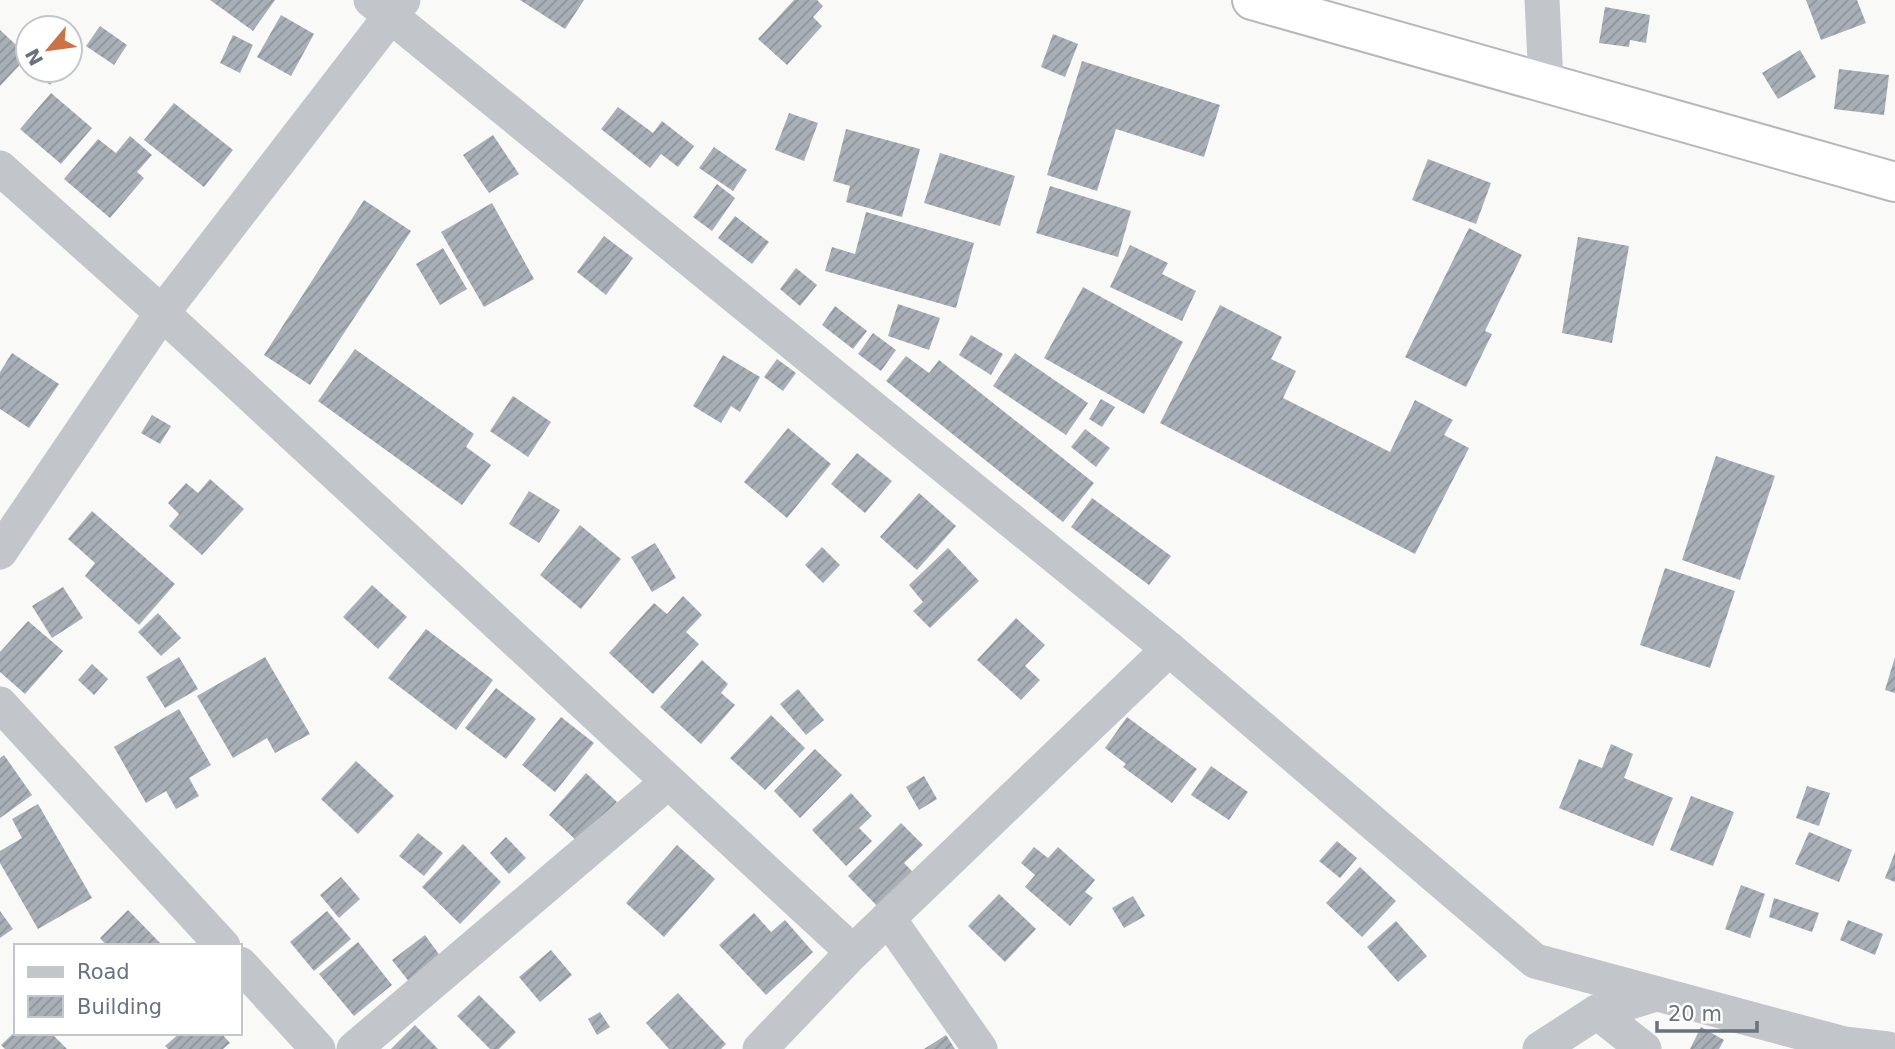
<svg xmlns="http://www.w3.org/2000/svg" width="1895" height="1049" viewBox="0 0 1895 1049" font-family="'DejaVu Sans',sans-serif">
<defs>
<pattern id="building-hatch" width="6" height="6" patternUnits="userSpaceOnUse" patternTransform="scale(1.75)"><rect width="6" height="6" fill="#a9afb6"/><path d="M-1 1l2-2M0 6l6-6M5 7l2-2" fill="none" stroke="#8d9399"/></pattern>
</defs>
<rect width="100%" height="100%" fill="#f9f9f8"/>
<g fill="url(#building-hatch)">
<polygon points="210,0 275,0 253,31"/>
<polygon points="520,0 584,0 565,29"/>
<polygon points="794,0 817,0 823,6 813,17 822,26 787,65 758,39"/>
<polygon points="1806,0 1857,0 1866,23 1821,40"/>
<polygon points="1605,7 1650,15 1646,43 1630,40 1629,47 1599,43"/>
<polygon points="281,15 314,34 291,76 257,57"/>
<polygon points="100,26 127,45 114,65 86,46"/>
<polygon points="0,30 28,56 0,86"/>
<polygon points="1053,34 1078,44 1065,77 1041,67"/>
<polygon points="233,35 253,45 240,73 220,63"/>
<polygon points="1800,50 1816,77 1778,99 1762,73"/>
<polygon points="1082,61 1220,105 1204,157 1116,129 1097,191 1047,175"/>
<polygon points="1839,69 1889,75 1884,115 1834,109"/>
<polygon points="31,70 62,70 50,85"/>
<polygon points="51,93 92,128 61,164 20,129"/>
<polygon points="174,103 233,150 204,187 144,140"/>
<polygon points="618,107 653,133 662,121 694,146 678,167 661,154 650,168 601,129"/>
<polygon points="789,113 818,123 804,161 775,150"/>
<polygon points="846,129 920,149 902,217 846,202 850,186 833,181"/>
<polygon points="493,135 519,174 489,193 463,155"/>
<polygon points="130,136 152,155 137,172 144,178 110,218 64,179 98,139 116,153"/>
<polygon points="714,147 747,170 733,191 699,168"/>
<polygon points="940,153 1015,176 1000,226 924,203"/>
<polygon points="1428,159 1491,183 1476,224 1412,200"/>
<polygon points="717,184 735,198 712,231 693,217"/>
<polygon points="1050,186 1131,211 1118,257 1036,233"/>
<polygon points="364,200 411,231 310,385 264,355"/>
<polygon points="492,203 534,279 484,307 441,232"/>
<polygon points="866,212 974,243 956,308 825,271 832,247 855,254"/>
<polygon points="735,216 769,242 752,264 718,238"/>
<polygon points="1469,228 1522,255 1485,331 1492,334 1466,387 1405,357"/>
<polygon points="604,236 633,258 606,295 577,272"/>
<polygon points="1578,237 1629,246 1612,343 1562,333"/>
<polygon points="1130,245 1168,263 1162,274 1196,291 1182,321 1110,287"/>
<polygon points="443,248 467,289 440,305 416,264"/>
<polygon points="796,268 817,285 800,306 780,289"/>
<polygon points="1083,287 1183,342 1144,414 1044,358"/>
<polygon points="898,304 940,318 929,350 888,336"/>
<polygon points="1220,305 1282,337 1271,359 1296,371 1283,398 1390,452 1415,400 1453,420 1444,435 1469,448 1415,554 1160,423"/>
<polygon points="835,306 867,331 853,349 822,325"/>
<polygon points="873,333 896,350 881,371 858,354"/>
<polygon points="971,335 1003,354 991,375 959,355"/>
<polygon points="355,349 474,434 466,447 491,465 462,505 318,401"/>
<polygon points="12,353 59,384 29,428 0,409 0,372"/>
<polygon points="1015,353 1088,403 1066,435 993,386"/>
<polygon points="723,355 760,377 740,412 731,406 721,423 693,406"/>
<polygon points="906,356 929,373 939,360 1094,483 1063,522 886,381"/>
<polygon points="777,359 796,373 783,391 764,377"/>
<polygon points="513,396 551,422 528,457 490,431"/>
<polygon points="1101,399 1115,407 1102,427 1089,419"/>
<polygon points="152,415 171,426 160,444 141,433"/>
<polygon points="788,428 831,464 787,518 744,482"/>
<polygon points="1085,429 1110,448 1096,467 1071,447"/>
<polygon points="857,453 892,481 865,513 831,484"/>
<polygon points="1716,456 1775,476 1740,580 1682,560"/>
<polygon points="210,479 244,509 202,555 169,526 179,514 168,503 186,483 198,493"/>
<polygon points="529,491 560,510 539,543 509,524"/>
<polygon points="919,493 956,526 917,570 880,537"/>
<polygon points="1092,498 1171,556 1149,585 1071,527"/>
<polygon points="92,511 175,584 139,625 85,576 95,563 68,539"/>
<polygon points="580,525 621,559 581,609 540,575"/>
<polygon points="655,543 676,578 652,592 631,557"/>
<polygon points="822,547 840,565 823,583 805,565"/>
<polygon points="948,548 979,581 930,628 913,611 923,602 909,585"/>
<polygon points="1665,568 1735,591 1710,668 1640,645"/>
<polygon points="372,585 407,617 378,649 343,617"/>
<polygon points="63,587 83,618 52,638 32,606"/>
<polygon points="683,596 702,615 686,632 699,644 653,694 609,653 654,603 667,614"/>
<polygon points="158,613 181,638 161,656 138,632"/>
<polygon points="1016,618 1045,645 1025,666 1040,680 1021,700 977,660"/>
<polygon points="28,621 63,651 25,694 0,672 0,652"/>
<polygon points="426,629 493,680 456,730 388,678"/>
<polygon points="179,657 198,689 165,708 146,677"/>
<polygon points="265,657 310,734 275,753 267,738 233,758 197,696"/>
<polygon points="1895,657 1895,693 1885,690"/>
<polygon points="702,660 728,684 721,693 735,705 701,744 660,707"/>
<polygon points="92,664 108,679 94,695 78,680"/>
<polygon points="496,688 536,719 506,759 465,728"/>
<polygon points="798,689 824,720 806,735 780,704"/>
<polygon points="179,709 211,765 189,778 199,796 176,809 166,791 146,803 114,747"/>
<polygon points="771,715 805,748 765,790 730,758"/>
<polygon points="561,717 594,743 555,792 522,765"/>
<polygon points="1127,717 1197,769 1172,803 1123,767 1126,764 1105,748"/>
<polygon points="1611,744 1633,754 1624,778 1673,798 1653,846 1559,808 1579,759 1602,768"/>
<polygon points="815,749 842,775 800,818 774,791"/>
<polygon points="4,755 32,795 0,818 0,758"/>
<polygon points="356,761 394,796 358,834 321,799"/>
<polygon points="1211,766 1248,792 1229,820 1191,795"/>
<polygon points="586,773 617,802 579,843 549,815"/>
<polygon points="924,776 937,799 919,810 906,787"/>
<polygon points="1807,786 1830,793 1819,826 1796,818"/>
<polygon points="851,793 872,816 859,828 872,841 846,866 812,830"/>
<polygon points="1691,796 1734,812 1713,866 1670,850"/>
<polygon points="38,804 92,898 38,929 0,863 0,851 22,838 12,819"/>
<polygon points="901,823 923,845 904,863 917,876 882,911 848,876"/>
<polygon points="1809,832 1852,850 1839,882 1795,864"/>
<polygon points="418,833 443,853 424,876 399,856"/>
<polygon points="506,837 526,858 509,874 490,853"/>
<polygon points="1337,841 1357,858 1340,878 1319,861"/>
<polygon points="463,844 501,882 460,924 422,887"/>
<polygon points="677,845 715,879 664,937 626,903"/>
<polygon points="1034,847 1048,858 1058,847 1095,880 1085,892 1093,898 1070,926 1025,887 1035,875 1021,863"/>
<polygon points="1895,852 1895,882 1885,878"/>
<polygon points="1360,867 1396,901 1362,937 1326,903"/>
<polygon points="341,877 360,899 339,918 320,895"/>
<polygon points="1741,885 1765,894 1750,938 1725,929"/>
<polygon points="999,894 1036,929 1005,962 968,926"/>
<polygon points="1133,896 1145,916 1124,928 1112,908"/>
<polygon points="1774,898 1819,913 1812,932 1769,917"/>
<polygon points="128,910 163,946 107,946 100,938"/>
<polygon points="0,911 13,929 0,938"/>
<polygon points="327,911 351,939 314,971 290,942"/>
<polygon points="754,913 771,932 785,920 813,952 766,995 719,945"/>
<polygon points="1848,920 1883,934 1875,955 1840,940"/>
<polygon points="1396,921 1427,956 1398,982 1367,947"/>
<polygon points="425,935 446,964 414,988 392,960"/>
<polygon points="358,942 392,985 354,1016 319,974"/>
<polygon points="551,950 572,975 540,1002 519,977"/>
<polygon points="678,993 726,1044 721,1049 669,1049 646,1023"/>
<polygon points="479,995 516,1032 499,1049 490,1049 457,1016"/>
<polygon points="600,1012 610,1027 597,1035 588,1019"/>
<polygon points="415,1025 438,1049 391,1049"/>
<polygon points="1701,1027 1724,1040 1719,1049 1690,1049"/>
<polygon points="16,1031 16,1033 51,1033 67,1049 5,1049 1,1045"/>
<polygon points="180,1033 221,1033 230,1043 223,1049 168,1049 165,1046"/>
<polygon points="946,1035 955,1049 924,1049"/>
</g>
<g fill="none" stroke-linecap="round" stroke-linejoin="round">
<g stroke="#b6b8bc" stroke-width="42">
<polyline id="highway" points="1252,0 1895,182"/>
</g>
<g stroke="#c2c5c9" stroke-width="35">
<polyline points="371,0 1169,649 1535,961 1844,1044 1888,1049"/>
<polyline points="1542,0 1546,83"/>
<polyline points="0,168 162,313 853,952"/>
<polyline points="0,552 162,313 403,0"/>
<polyline points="0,704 223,946"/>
<polyline points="888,918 980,1049"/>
<polyline points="240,964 318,1049"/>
<polyline points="1597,1012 1644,1049"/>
<polyline points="354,1049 654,794"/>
<polyline points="760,1049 853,952 1169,649"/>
<polyline points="1540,1049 1597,1012 1656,994"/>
</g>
<use href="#highway" stroke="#fff" stroke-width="38"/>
</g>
<rect x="14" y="944" width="228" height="91" fill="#ffffff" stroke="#c3c7cc" stroke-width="2"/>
<rect x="28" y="967" width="35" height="10" fill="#c2c5c9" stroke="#c3c7cc" stroke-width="2"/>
<text x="77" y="979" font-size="21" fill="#68737f">Road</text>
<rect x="28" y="996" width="35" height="21" fill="url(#building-hatch)" stroke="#c3c7cc" stroke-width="2"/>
<text x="77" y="1014" font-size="21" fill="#68737f">Building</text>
<g transform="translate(49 49) rotate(241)"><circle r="33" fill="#ffffff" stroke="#c3c7cc" stroke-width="2"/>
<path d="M0-5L12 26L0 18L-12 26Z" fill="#cd7244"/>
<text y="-10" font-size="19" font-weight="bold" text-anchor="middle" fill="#68737f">N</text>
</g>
<path d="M1657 1021v10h100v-10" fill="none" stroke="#68737f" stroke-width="3.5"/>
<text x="1668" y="1021" font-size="21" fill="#68737f" stroke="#ffffff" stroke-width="5" paint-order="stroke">20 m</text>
</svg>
